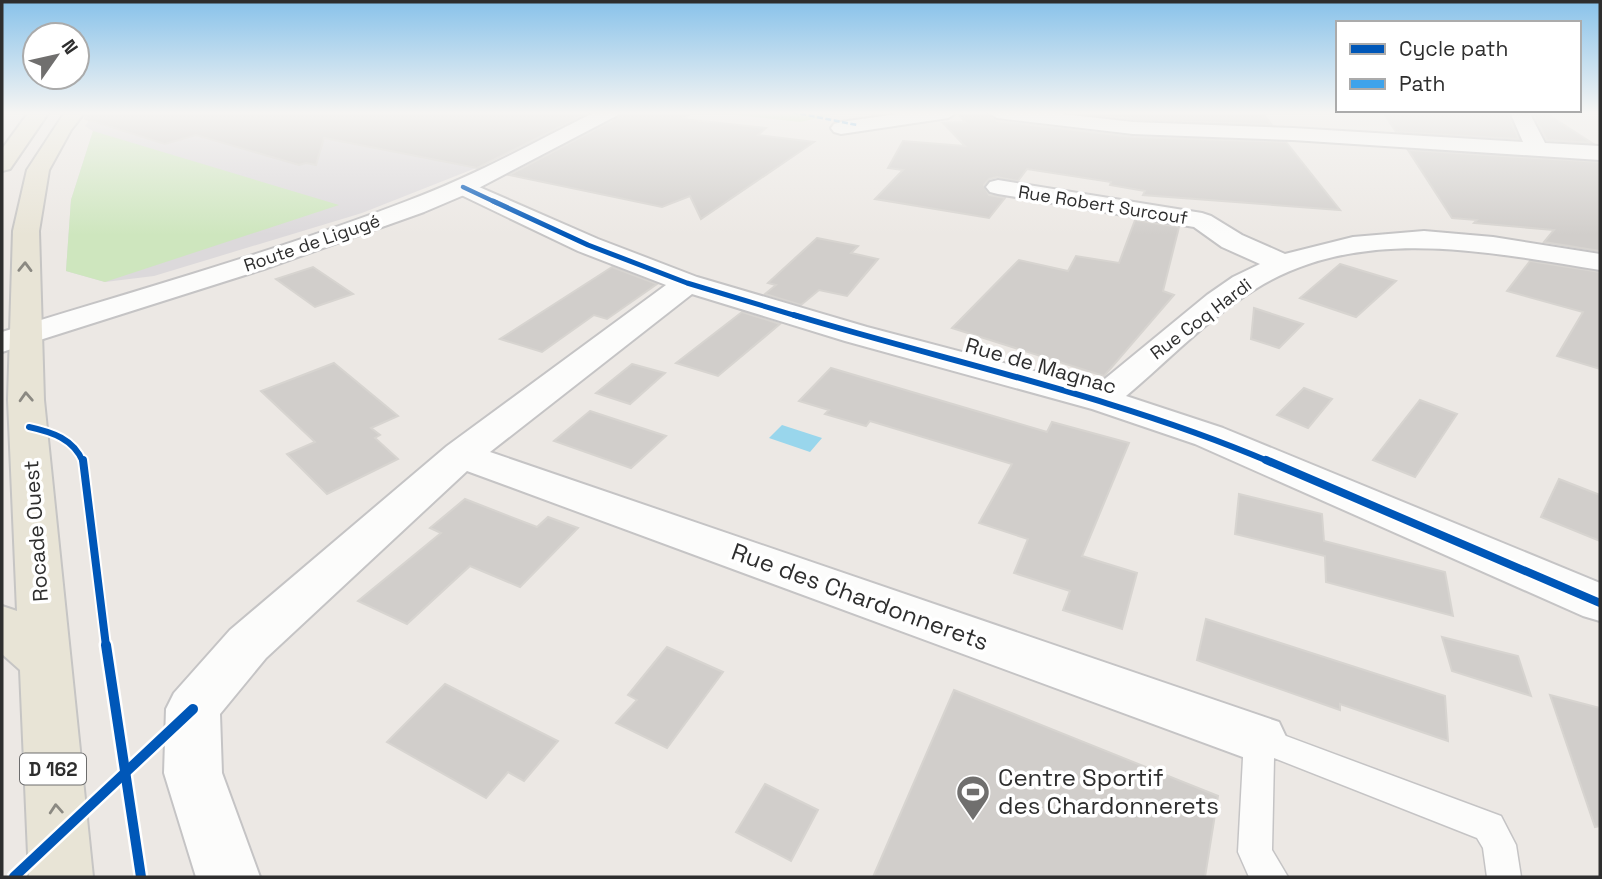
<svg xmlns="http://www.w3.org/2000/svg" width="1602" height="879" viewBox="0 0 1602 879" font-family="'Space Grotesk',sans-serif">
<rect width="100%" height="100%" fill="#ece8e4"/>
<polygon fill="#dcd9db" points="95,112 590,112 481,166 362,213 154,276 105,282 66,271 71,200 93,131 85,126"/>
<g fill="#cee6be">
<polygon points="709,112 832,112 831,115 800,122"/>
<polygon points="93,131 339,205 105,282 66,271 71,200"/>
</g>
<polygon fill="#99d6ec" points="782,425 822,438 810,452 769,438"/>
<g fill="#d1cecb" stroke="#d7d4d0" stroke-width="2">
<polygon points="88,112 590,112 477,168 324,138 316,165 306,163 299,165 196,135 165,144 85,119"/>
<polygon points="622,112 694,112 683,119 766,128 758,135 814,142 701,219 690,196 662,207 509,175 617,118"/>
<polygon points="960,112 985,112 997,121 1133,137 1286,142 1340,210 1143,195 1145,191 1110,185 1111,182 1027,169 1018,181 997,177 989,179 984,185 989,195 1005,198 989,218 875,199 903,170 888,168 903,141 965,146 943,123 965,122 959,115"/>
<polygon points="1064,112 1262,112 1272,125 1133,119"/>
<polygon points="1383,112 1507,112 1519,139 1396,132"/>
<polygon points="1532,112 1544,112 1592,143 1547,140"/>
<polygon points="1408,150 1600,162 1600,251 1544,242 1554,230 1474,223 1477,220 1452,218"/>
<polygon points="1135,220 1179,227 1163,291 1174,295 1104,376 952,328 1019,260 1068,271 1076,256 1119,263"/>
<polygon points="817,238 858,246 851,253 878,259 847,296 819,290 801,305 765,294 776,285 768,283"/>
<polygon points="1530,261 1600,272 1600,369 1557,356 1583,312 1507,291"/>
<polygon points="1340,264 1396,281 1356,317 1300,298"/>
<polygon points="313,267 353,294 315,307 276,279"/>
<polygon points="612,267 657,284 607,319 594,315 542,352 500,339"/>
<polygon points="1254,308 1303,324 1279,348 1251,339"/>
<polygon points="742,312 780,324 718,376 676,363"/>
<polygon points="334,363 398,416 371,428 380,435 375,438 398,459 327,494 287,454 315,442 261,391"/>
<polygon points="632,364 665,373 630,404 596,393"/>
<polygon points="831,368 1047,432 1052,422 1129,443 1082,556 1137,573 1122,629 1063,610 1070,591 1014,573 1028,539 979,523 1012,464 870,421 866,426 825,414 829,410 799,401"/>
<polygon points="1304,388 1332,399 1308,428 1277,415"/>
<polygon points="1420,400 1457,414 1415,477 1373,460"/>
<polygon points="590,411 666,436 631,468 554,441"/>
<polygon points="1559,479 1600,495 1600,541 1541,517"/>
<polygon points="1239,494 1322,514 1324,541 1445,572 1453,616 1326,582 1325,556 1235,534"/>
<polygon points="465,499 537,527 548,517 578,528 520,587 470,566 407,624 358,601 441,533 430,528"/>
<polygon points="1206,619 1445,696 1448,741 1340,704 1340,710 1197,660"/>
<polygon points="1442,637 1518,656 1531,696 1452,671"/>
<polygon points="667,647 723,672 667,748 616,723 637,700 628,695"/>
<polygon points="445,684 558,741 524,781 508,772 486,798 387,742"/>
<polygon points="954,690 1218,796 1205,877 873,877"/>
<polygon points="1550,695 1600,708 1600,826 1595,827"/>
<polygon points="765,784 818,810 791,861 736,832"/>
</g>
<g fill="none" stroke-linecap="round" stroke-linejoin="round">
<g stroke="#c5c4c5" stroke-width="3">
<polygon id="lane" points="1259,726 1501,816 1516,845 1521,877 1487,877 1483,848 1477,838 1274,758 1272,850 1288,877 1249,877 1238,852 1244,739 1248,730"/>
</g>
<g stroke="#c5c4c5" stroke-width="4">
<g id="street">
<polygon points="911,112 958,112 948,118 841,134 834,132 831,128 834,124 841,122"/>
<polygon points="987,112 1044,112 1133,122 1293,128 1523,142 1510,112 1529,112 1545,143 1600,146 1600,160 1293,140 1133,134 997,118"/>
<path d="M463 180 598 239 697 277 867 327 1095 387 1207 295 1233 277 1260 264 1222 247 1194 227 998 194 990 192 986 187 990 182 998 180 1202 213 1211 216 1242 235 1285 254 1353 237 1424 231 1493 237 1600 254V270C1488 252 1361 224 1257 288 1209 317 1169 360 1126 396L1223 428 1600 583V621L1583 616 1195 444 1092 409 845 341 692 294 490 452 1279 722 1287 739 1279 756 1259 763 467 471 266 658 220 714 222 773 260 877H196L164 773 166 709 174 693 230 630 447 446 666 285 578 251 455 192 451 187 455 182Z"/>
</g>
</g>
<g stroke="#c5c4c5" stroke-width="4">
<path id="secondary" d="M595 112H619L616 116 471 192 424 212 264 269 2 352V332C137 290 275 252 407 201 472 177 533 143 595 112Z"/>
</g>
<g stroke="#c6c5c4" stroke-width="4">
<g id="primary">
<polygon points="29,112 49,112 10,169 2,171 2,149"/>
<polygon points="65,112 85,112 71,130 49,170 39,231 44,400 93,877 29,877 20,670 2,654 2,606 17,611 8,400 13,231 27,170"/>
</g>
</g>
<use href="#lane" fill="#fcfcfb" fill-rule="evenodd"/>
<use href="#street" fill="#fcfcfb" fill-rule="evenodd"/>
<use href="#secondary" fill="#fcfcfb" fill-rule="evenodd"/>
<use href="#primary" fill="#e8e4d6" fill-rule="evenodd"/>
<polyline stroke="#3ea3eb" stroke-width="2.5" stroke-dasharray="6 2.5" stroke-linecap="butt" points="792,112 857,125"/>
<g stroke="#fff" stroke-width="7">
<polyline id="cycleway-far4" points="463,187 497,203"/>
</g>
<g stroke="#fff" stroke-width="9">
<polyline id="cycleway-far3" points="493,201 588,245 687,283 800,317"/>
</g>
<g stroke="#fff" stroke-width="10">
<g id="cycleway-far2">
<path d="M794 315C954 363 1117 397 1270 462"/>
<path d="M29 427C52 432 74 439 83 462"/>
</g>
</g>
<g stroke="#fff" stroke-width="12">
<g id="cycleway-far1">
<polyline points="83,460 106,646"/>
<polyline points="1266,460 1600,603"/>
</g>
</g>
<g stroke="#fff" stroke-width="15">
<g id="cycleway">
<polyline points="106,645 141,877"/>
<polyline points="14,877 193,709"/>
</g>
</g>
<use href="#cycleway-far4" stroke="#0057b8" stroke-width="4.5"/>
<use href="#cycleway-far3" stroke="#0057b8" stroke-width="5"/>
<use href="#cycleway-far2" stroke="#0057b8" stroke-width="6"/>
<use href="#cycleway-far1" stroke="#0057b8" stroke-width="8"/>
<use href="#cycleway" stroke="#0057b8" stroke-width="10"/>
</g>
<defs><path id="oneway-chevron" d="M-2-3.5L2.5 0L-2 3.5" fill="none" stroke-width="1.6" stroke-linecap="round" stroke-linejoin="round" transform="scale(1.75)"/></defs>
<g stroke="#8b8982">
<use href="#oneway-chevron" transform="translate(25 267) rotate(-89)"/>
<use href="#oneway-chevron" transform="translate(26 397) rotate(-93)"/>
<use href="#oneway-chevron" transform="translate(56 809) rotate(-94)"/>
</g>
<linearGradient id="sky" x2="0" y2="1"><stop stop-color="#88c2ea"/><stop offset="0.48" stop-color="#f6f5f3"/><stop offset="1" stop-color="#f6f5f3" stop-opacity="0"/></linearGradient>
<rect width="1602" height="235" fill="url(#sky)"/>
<defs>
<g id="stadium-pin" transform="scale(1.75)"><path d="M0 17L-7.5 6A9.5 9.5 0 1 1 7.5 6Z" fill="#706f6e" stroke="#fff"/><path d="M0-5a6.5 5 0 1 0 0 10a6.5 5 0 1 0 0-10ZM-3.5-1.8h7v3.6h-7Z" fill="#fff"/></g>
</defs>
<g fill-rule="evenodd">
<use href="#stadium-pin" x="973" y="792"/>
</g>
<g text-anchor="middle" stroke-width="7" stroke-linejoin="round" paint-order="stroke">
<g font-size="18" fill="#2e2e2e" stroke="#fff">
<text transform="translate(1103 205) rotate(9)" y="6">Rue Robert Surcouf</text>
<text transform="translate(312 243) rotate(-19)" y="6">Route de Ligugé</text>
<text transform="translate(1201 319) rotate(-37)" y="6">Rue Coq Hardi</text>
</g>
<rect fill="#fff" stroke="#6d6d6d" stroke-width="2" x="20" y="753.5" width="66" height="31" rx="5"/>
<g font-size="19" font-weight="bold" fill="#2e2e2e">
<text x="53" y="776">D 162</text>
</g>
<g font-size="21" fill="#2e2e2e" stroke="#fff">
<text transform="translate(1041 366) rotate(16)" y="7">Rue de Magnac</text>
<text transform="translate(36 531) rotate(-94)" y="7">Rocade Ouest</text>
</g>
<g font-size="24" fill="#2e2e2e" stroke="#fff">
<text transform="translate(860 597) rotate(20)" y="8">Rue des Chardonnerets</text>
</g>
<g font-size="24" fill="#2e2e2e" stroke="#fff" text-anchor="start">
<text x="998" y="786">Centre Sportif<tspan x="998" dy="28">des Chardonnerets</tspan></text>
</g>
</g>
<rect width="1602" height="879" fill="none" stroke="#2e2e2e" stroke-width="7"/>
<rect x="1336" y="21" width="245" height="91" fill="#ffffff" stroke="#ababab" stroke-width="2"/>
<rect x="1350" y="44" width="35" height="10" fill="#0057b8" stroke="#ababab" stroke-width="2"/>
<text x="1399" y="56" font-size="21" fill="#2e2e2e">Cycle path</text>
<rect x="1350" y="79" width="35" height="10" fill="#3ea3eb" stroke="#ababab" stroke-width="2"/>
<text x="1399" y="91" font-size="21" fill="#2e2e2e">Path</text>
<g transform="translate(56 56) rotate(56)"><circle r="33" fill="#ffffff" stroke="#ababab" stroke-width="2"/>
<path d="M0-5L12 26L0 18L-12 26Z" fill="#706f6e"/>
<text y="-10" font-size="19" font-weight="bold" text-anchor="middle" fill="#2e2e2e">N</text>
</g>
</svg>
